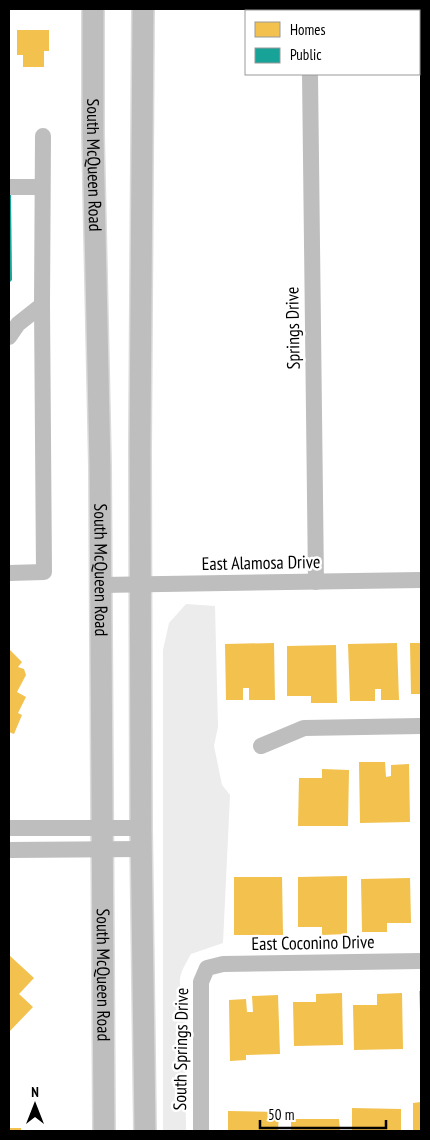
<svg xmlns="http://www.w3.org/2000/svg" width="430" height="1140" viewBox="0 0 430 1140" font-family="'PT Sans Narrow',sans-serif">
<rect width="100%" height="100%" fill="#fff"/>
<path fill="#ececec" d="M186 604 215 606 218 727 214 746 222 785 230 795 223 943 191 954C181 972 175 979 185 1000L186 1131H163V650L169 623Z"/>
<g fill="#f2c14e">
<polygon points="17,30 49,30 49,51 44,51 44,67 23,67 23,55 17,55"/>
<polygon points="274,643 275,700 249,700 249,688 243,688 243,700 226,700 225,644"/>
<polygon points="397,643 399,700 381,700 381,689 375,689 375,701 350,701 348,644"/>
<polygon points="410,643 421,643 421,694 411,694"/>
<polygon points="336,645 337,703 311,703 311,696 287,696 287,646"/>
<polygon points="9,649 22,662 18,667 24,669 26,675 17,692 26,697 18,713 22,715 14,734 9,732"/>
<polygon points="359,762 385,762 386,777 391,776 391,765 409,764 410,822 360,823"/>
<polygon points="322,769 349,770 348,826 298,826 299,778 322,778"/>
<polygon points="347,876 347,934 322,935 322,927 298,927 298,877"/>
<polygon points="234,877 282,877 283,935 234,935"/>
<polygon points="410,878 411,923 387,923 387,932 362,932 361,879"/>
<polygon points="9,955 34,978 19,994 33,1007 9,1032"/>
<polygon points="419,991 421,991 421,1012 420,1012"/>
<polygon points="342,993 343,1045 294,1046 293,1002 316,1002 316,994"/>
<polygon points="402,993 403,1049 354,1050 353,1005 377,1005 377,994"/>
<polygon points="278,995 280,1054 246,1055 246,1060 230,1061 229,1000 246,999 247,1012 253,1012 252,996"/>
<polygon points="421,1102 421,1131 413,1131 413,1103"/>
<polygon points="352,1108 401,1109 401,1131 352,1131"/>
<polygon points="228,1111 279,1112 278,1131 228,1131"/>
<polygon points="291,1119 339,1119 340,1131 291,1131"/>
<rect x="9" y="1128" width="12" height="3"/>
</g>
<polygon fill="#17a398" points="9,193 11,193 12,280 9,283"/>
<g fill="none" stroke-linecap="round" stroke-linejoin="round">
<g stroke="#dbdbdb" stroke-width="24">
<g id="major">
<path id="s1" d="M93 9V135L100 466 104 1131"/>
<polyline points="143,9 140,448 141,828 145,1131"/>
</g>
</g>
<g stroke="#bebebe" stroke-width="16">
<polyline points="309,9 309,11"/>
<polyline points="419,18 421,18"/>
<polyline points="310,74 316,582"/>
<polyline points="9,187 42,187"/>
<polyline points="9,337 18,324 42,305"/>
<polyline points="9,573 44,572 42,305 43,136"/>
<polyline points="101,585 421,580"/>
<polyline points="261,746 304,728 421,726"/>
<polyline points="9,828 141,828"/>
<polyline points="9,850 142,849"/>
<polyline points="201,1131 201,982 207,968 223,964 421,961"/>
</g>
<use href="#major" stroke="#bebebe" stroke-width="21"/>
</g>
<g text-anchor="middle" stroke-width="5" stroke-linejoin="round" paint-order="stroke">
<g font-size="18" fill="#000" stroke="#fff">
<text dy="6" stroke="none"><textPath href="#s1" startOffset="156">South McQueen Road</textPath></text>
<text transform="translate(293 328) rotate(-91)" y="6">Springs Drive</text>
<text transform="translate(261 563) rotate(-1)" y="6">East Alamosa Drive</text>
<text dy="6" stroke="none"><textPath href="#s1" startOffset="561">South McQueen Road</textPath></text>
<text transform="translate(313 943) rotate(-1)" y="6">East Coconino Drive</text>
<text dy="6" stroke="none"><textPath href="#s1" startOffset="966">South McQueen Road</textPath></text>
<text transform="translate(181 1049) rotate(-89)" y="6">South Springs Drive</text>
</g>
</g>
<rect width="430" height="1140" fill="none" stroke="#000000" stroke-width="20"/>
<rect x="245" y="10" width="175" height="65" fill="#ffffff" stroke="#999999"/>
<rect x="255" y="22" width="25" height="15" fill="#f2c14e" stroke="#999999"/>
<text x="290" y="35" font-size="15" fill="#000000">Homes</text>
<rect x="255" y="48" width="25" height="15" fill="#17a398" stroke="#999999"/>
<text x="290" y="60" font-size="15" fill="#000000">Public</text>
<g transform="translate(35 1105)" stroke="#ffffff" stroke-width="4" paint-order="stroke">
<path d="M0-4L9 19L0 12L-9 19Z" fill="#000000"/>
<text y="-8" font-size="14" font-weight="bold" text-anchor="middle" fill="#000000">N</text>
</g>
<path d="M260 1120v8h126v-8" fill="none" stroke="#000000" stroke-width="2.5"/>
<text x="268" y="1120" font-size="15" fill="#000000" stroke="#ffffff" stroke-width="4" paint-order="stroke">50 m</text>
</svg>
